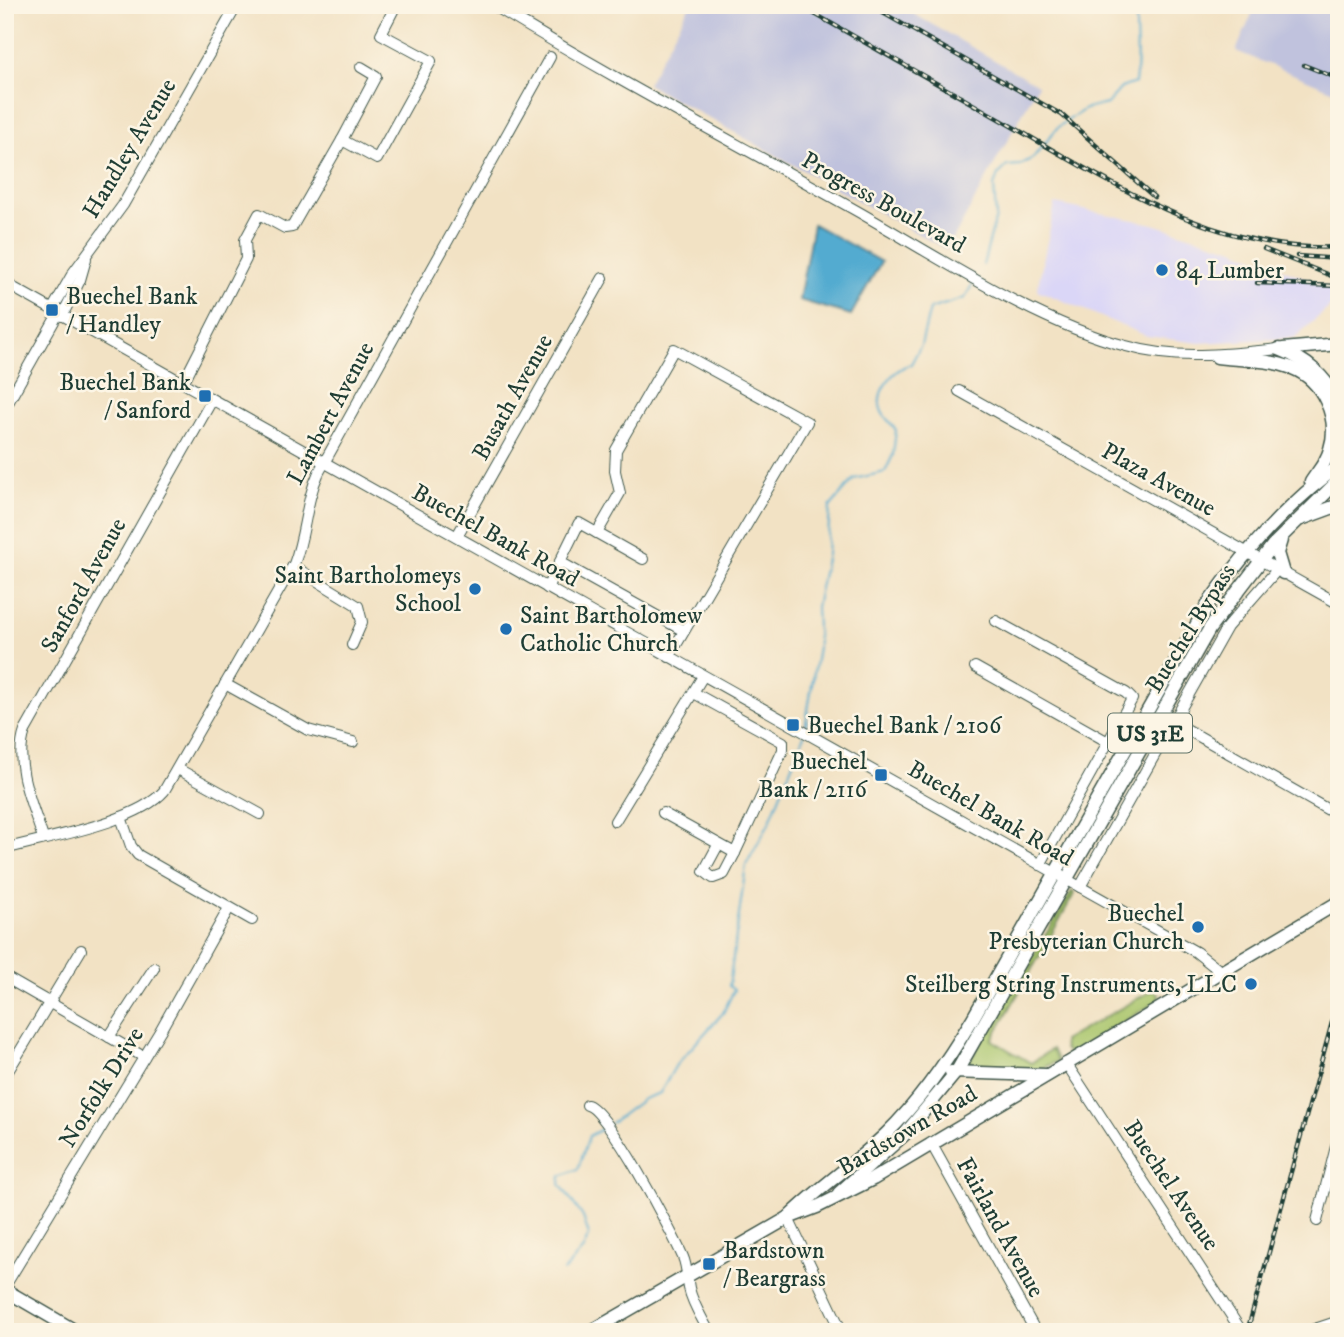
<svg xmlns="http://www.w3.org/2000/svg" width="1344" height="1337" viewBox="0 0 1344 1337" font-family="'IM FELL DW Pica',serif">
<rect width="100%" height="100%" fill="#fcf5e5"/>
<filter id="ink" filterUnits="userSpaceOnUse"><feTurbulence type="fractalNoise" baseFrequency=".0143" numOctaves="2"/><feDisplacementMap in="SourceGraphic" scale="14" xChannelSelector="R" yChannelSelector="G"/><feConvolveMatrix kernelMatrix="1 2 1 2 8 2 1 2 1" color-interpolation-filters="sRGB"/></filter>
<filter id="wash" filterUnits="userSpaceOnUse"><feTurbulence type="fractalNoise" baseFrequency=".00686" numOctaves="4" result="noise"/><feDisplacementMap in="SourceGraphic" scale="28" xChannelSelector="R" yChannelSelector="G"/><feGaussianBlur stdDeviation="1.57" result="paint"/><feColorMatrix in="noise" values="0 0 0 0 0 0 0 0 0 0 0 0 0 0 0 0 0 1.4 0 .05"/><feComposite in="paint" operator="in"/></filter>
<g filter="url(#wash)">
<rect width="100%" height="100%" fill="#f2e2c4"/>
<polygon fill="#dad6f7" points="1055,204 1153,224 1234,249 1339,292 1339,299 1294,338 1199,343 1147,336 1037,290"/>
<g fill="#c0c2dd">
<polygon points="690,5 898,5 1038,85 947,250 647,84"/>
<polygon points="1256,5 1339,5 1339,93 1236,51"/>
</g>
<g fill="#aac66d" stroke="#648250" stroke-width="2">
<polygon points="1072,891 1074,894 992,1040 1031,1063 1052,1049 1058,1061 1038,1070 970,1067 969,1062"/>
<polygon points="1153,990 1159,994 1158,1001 1070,1054 1064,1049 1063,1041"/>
</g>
<polygon fill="#53abd0" stroke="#397482" stroke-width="2" points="813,224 881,262 851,315 799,300"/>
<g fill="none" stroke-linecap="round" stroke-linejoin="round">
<g stroke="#53abd0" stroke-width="2">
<path d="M983 265 996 217 994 186 998 175 1007 166 1020 165 1033 158 1058 127 1085 109 1107 104 1121 88 1135 83C1139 58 1135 31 1136 5"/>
<path d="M805 729 818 647 816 607 827 554 830 507 854 479 885 472 893 455 896 430C892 424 885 418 882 412 873 392 894 369 911 364L921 345 930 309 965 298 973 283"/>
<polyline points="611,1123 643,1099 660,1093 676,1065 723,1013 734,990 729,986 746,865 769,823 804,735"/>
<polyline points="564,1271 583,1249 589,1235 583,1217 560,1184 561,1176 578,1169 589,1136 604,1128"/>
</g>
</g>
</g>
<g filter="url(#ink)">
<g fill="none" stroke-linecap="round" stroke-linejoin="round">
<g stroke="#3f564a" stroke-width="12">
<g id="minor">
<path d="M493 5C612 78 736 143 857 211 938 257 1037 323 1126 346 1179 361 1225 354 1279 349"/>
<polyline points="342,140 376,76 361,67"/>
<polyline points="5,283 1196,952 1220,971"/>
<polyline points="52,310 73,273 123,205 237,5"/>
<polyline points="62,316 80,280 86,259"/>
<polyline points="183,383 246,259 245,240 259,214 285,228 292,227 342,140 377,159 431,61 381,34 396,5"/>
<polyline points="959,391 1339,604"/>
<polyline points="5,408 58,314"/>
<polyline points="597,533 620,493 615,471 616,450 674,349 807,422 669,657"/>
<polyline points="457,536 603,278"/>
<polyline points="560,562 684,631"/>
<polyline points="293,566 358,606 362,622 352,645"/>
<polyline points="547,588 579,523 643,559"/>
<polyline points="996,621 1126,693 1132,699 1040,865"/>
<polyline points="975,667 1110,743"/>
<polyline points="225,684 308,730 353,742"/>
<polyline points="1174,722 1339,816"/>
<polyline points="178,769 260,814"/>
<polyline points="663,813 735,853 783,750 783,742 694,693"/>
<polyline points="121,817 131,846 138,855 252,920"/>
<polyline points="615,821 703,676"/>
<path d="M43 838C33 806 13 765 25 731L212 400"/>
<polyline points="718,845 704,871 713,878 724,874 735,853"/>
<path d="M5 849C48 837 136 823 164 791L294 564C306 533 305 502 319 472L550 57"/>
<polyline points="1080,887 1227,627 1277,570"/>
<polyline points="5,977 144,1057"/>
<polyline points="109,1037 154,968"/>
<polyline points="1066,1063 1242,1332"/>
<polyline points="5,1076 81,950"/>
<path d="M587 1105C607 1108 672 1232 683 1257 687 1266 687 1278 689 1288 692 1303 702 1318 709 1332"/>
<polyline points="931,1143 1036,1332"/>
<polyline points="788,1218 842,1332"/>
<polyline points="1317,1221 1339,1135"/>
<polyline points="5,1286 160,1031 229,908"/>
<polyline points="1306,1332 1339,1321"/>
</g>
</g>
<g stroke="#3f564a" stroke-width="15">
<g id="major">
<path d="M1279 349C1307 360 1324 375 1339 402"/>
<polyline points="1283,349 1339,344"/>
<path d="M1217 357C1241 360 1269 359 1292 368 1323 380 1340 418 1330 449 1327 462 1318 471 1311 482"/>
<polyline points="1301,519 1339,505"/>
<polyline points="1281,540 1277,553 1283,573"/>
<polyline points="951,1072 1045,1075"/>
<polyline points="839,1193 905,1134 957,1071 1210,628 1273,545 1339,480"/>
<path d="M788 1218C819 1187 855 1164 886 1134 921 1100 948 1060 973 1018L1210 601C1246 550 1288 503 1339 466"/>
<polyline points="5,1290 77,1332"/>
<polyline points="590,1332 788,1218 817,1207 873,1179 1339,902"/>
</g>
</g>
<use href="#minor" stroke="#fff" stroke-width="10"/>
<use href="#major" stroke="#fff" stroke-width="12"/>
<g stroke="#1f3d34" stroke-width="4.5">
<g id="rail">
<path d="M799 5C868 44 937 83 1006 123 1108 181 1217 254 1339 247"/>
<polyline points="869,5 1062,115 1154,197"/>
<polyline points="1304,65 1339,79"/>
<polyline points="1264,249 1339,279"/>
<polyline points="1297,256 1339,259"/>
<polyline points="1257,283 1339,286"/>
<polyline points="1247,1332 1339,997"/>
</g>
</g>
<use href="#rail" stroke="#fcf5e5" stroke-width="2" stroke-dasharray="5" stroke-linecap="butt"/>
</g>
</g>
<g fill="#1f6fb2" stroke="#fcf5e5" stroke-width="2.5">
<circle cx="1162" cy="270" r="7"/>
<rect x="45" y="303" width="14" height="14" rx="3.5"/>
<rect x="198" y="389" width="14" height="14" rx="3.5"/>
<circle cx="475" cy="589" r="7"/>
<circle cx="506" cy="629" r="7"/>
<rect x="786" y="718" width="14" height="14" rx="3.5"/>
<rect x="874" y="768" width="14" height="14" rx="3.5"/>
<circle cx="1198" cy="927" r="7"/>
<circle cx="1251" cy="984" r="7"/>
<rect x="702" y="1257" width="14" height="14" rx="3.5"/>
</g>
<g text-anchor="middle" stroke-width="5" stroke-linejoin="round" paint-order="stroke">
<rect fill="#fcf5e5" stroke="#617469" stroke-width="2" x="1108" y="713.5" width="84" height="39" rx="5"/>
<g font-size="23" font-weight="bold" fill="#1f3d34">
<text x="1150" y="741">US 31E</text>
</g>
<g font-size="24" fill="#1f3d34" stroke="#fcf5e5">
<text transform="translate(129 148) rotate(-59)" y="8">Handley Avenue</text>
<text transform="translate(884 202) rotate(29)" y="8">Progress Boulevard</text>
<text transform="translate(512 397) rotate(-61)" y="8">Busath Avenue</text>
<text transform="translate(330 413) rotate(-62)" y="8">Lambert Avenue</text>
<text transform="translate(1159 479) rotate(29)" y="8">Plaza Avenue</text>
<text transform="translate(496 535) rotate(29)" y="8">Buechel Bank Road</text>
<text transform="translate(83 585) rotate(-61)" y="8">Sanford Avenue</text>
<text transform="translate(1190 628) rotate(-58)" y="8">Buechel Bypass</text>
<text transform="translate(991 813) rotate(30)" y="8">Buechel Bank Road</text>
<text transform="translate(101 1087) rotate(-58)" y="8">Norfolk Drive</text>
<text transform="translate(907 1130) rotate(-30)" y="8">Bardstown Road</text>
<text transform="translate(1172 1185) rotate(56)" y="8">Buechel Avenue</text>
<text transform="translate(1001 1227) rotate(61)" y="8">Fairland Avenue</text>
</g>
<g font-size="24" fill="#1f3d34" stroke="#fcf5e5" text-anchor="start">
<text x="1176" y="278">84 Lumber</text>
<text x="66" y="304">Buechel Bank<tspan x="66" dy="28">/ Handley</tspan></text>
<text x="191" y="390" text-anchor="end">Buechel Bank<tspan x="191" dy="28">/ Sanford</tspan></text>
<text x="461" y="583" text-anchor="end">Saint Bartholomeys<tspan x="461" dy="28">School</tspan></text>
<text x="520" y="623">Saint Bartholomew<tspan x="520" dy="28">Catholic Church</tspan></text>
<text x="807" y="733">Buechel Bank / 2106</text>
<text x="867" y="769" text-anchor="end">Buechel<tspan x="867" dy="28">Bank / 2116</tspan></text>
<text x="1184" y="921" text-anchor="end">Buechel<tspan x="1184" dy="28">Presbyterian Church</tspan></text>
<text x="1237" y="992" text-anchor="end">Steilberg String Instruments, LLC</text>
<text x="723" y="1258">Bardstown<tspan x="723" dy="28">/ Beargrass</tspan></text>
</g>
</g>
<rect width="1344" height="1337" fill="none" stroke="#fcf5e5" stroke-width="28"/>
</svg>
